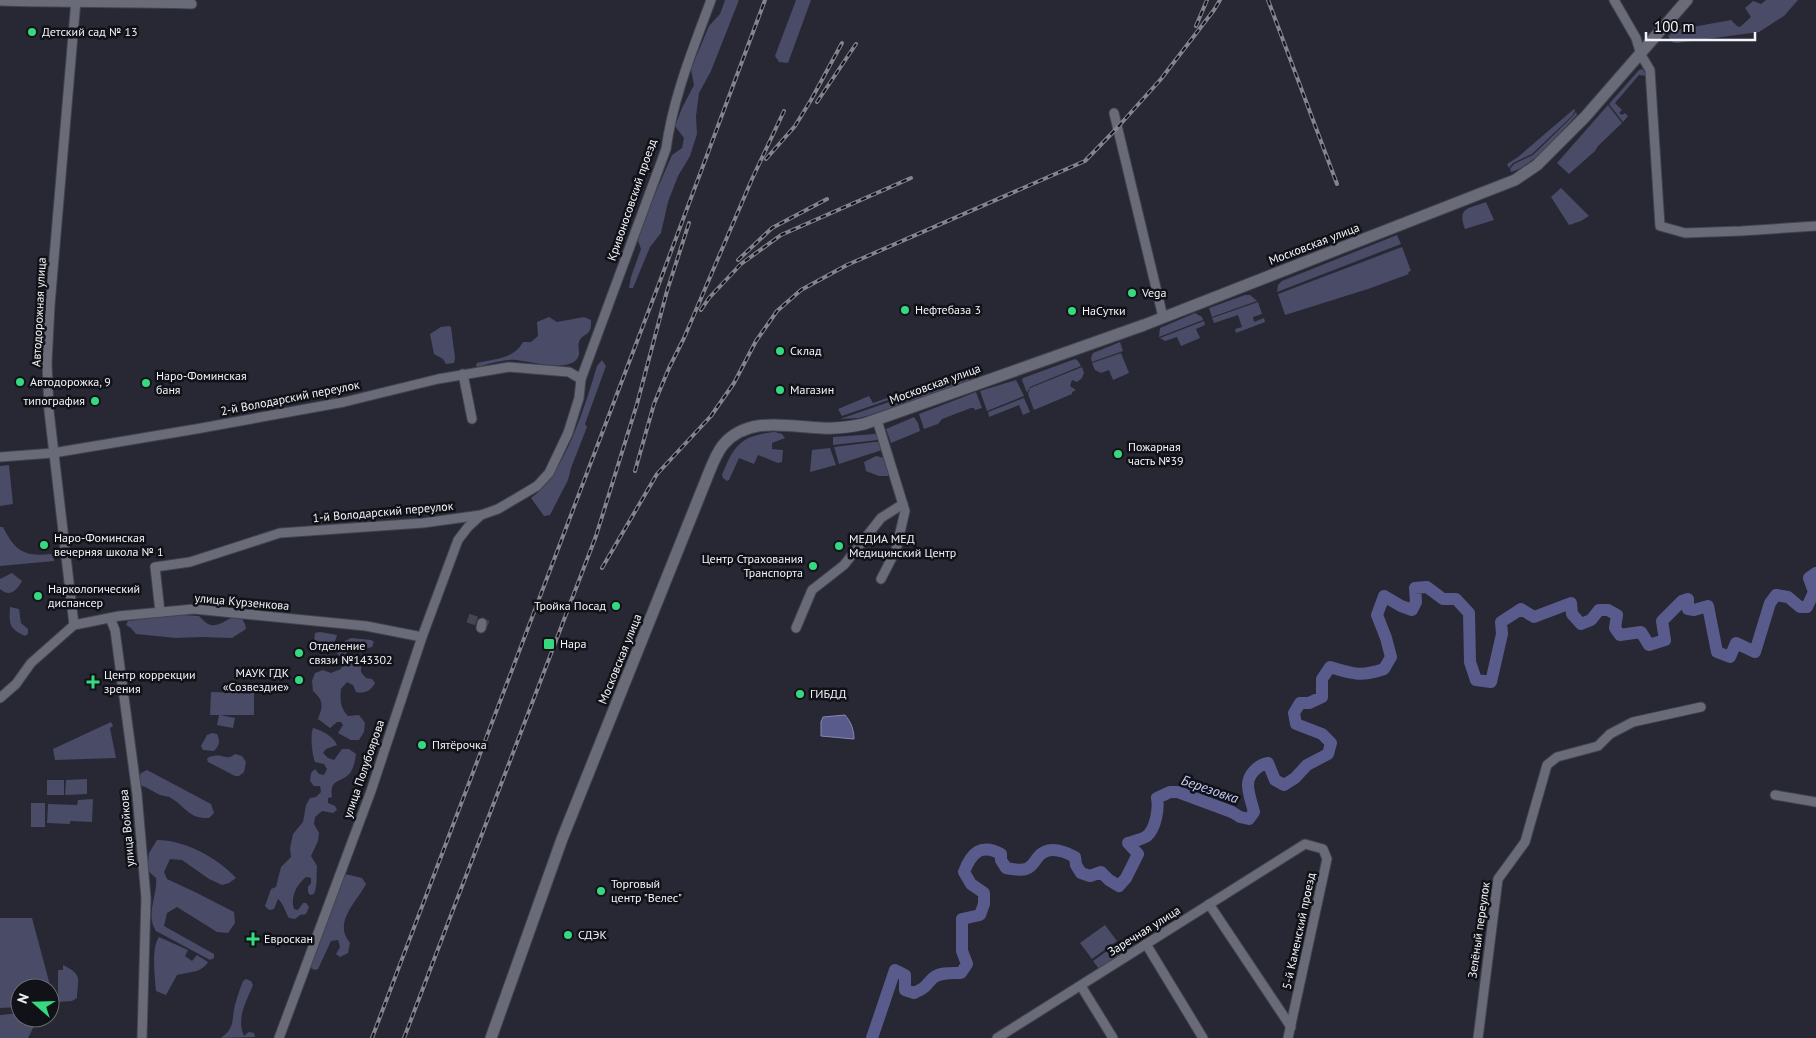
<svg xmlns="http://www.w3.org/2000/svg" width="1816" height="1038" viewBox="0 0 1816 1038" font-family="'PT Sans',sans-serif">
<rect width="100%" height="100%" fill="#272834"/>
<g fill="#494b67">
<polygon points="725,0 739,0 711,71 699,93 696,116 697,134 690,156 678,176 668,202 661,233 650,247 633,288 629,288 631,277 641,249 638,241 642,224 672,155 682,148 684,138 675,126 682,108 694,85 691,69 709,26 720,14"/>
<polygon points="796,0 811,0 788,63 779,62 775,56"/>
<polygon points="1766,0 1798,0 1784,16 1759,32 1677,43 1672,42 1668,36 1676,30 1731,20 1737,26 1740,27 1751,17 1745,8 1753,1 1761,4"/>
<polygon points="1642,69 1646,73 1646,76 1639,75 1615,103 1622,110 1619,113 1622,115 1625,113 1628,116 1623,122 1609,104 1639,70"/>
<polygon points="1608,105 1622,123 1598,146 1595,151 1569,174 1557,163"/>
<polygon points="1574,109 1575,110 1573,115 1532,154 1513,163 1509,168 1507,164 1518,157"/>
<path d="M1576 111 1577 115C1561 131 1534 166 1511 172L1510 169 1514 164 1533 155 1574 115Z"/>
<polygon points="1561,188 1589,216 1581,221 1569,225 1551,197"/>
<path d="M1486 202 1494 220 1465 229C1457 207 1468 209 1486 202Z"/>
<polygon points="1397,235 1401,244 1277,292 1278,285 1282,281"/>
<polygon points="1402,247 1411,271 1408,272 1409,274 1368,289 1285,315 1278,294"/>
<polygon points="1245,295 1250,295 1257,301 1212,317 1209,308"/>
<polygon points="1258,302 1262,314 1253,317 1254,322 1264,318 1265,322 1236,333 1235,329 1242,327 1238,315 1214,323 1212,318"/>
<polygon points="1195,313 1202,317 1203,320 1159,337 1160,328"/>
<path d="M549 317 557 322 584 317 591 320C592 338 583 332 579 342 577 349 582 354 576 360 564 372 530 361 516 360 504 359 489 364 477 367L476 365 477 363C494 359 514 359 523 342H531L538 336 537 322Z"/>
<polygon points="1204,321 1205,325 1196,329 1200,338 1181,346 1177,337 1165,341 1160,338"/>
<polygon points="449,326 451,327 455,358 454,363 446,364 443,359 434,354 430,334 441,327"/>
<polygon points="1120,342 1123,351 1092,362 1091,358 1093,353"/>
<polygon points="1121,353 1129,373 1113,380 1109,370 1101,373 1095,370 1092,363"/>
<polygon points="1075,359 1078,361 1081,366 1030,387 1027,393 1022,380 1023,378"/>
<path d="M602 360 606 366 585 424 587 427 571 468 568 480 550 515 544 516 531 498C564 476 586 403 597 366Z"/>
<polygon points="1082,367 1084,373 1082,378 1077,382 1072,380 1070,386 1076,390 1072,392 1072,394 1034,410 1028,394 1030,388"/>
<polygon points="966,370 967,373 842,416 838,409 869,396 873,403"/>
<polygon points="967,375 969,381 870,415 859,418 840,419"/>
<polygon points="1016,380 1024,396 987,411 980,391"/>
<polygon points="976,392 982,408 975,410 974,408 971,408 942,419 938,424 924,429 919,414"/>
<polygon points="1024,398 1030,412 1023,415 1019,405 989,417 988,412"/>
<polygon points="914,417 918,423 920,431 891,443 886,429"/>
<path d="M775 432 782 434 785 438 772 443V449L783 450 782 462 778 463 758 455 754 464 739 458 729 480 727 481 723 478 722 475C734 445 741 435 775 432Z"/>
<polygon points="875,434 877,435 878,440 833,445 833,437"/>
<polygon points="874,442 879,442 882,450 839,464 834,447"/>
<polygon points="830,448 836,465 810,472 812,450"/>
<polygon points="876,456 885,458 889,466 888,476 879,476 866,471 864,462"/>
<polygon points="9,465 13,504 0,506 0,466"/>
<path d="M0 527H3C15 551 24 557 51 554L54 557V561L0 566Z"/>
<path d="M12 573 22 581C17 590 10 598 0 589V579Z"/>
<path d="M10 607 19 609 21 623 28 629V634L25 636C9 628 9 625 10 607Z"/>
<path d="M167 614 199 616C213 632 218 624 233 617L242 619 245 624 246 629 232 638 202 637 176 638 136 634 131 628 126 625 128 621C141 620 153 616 167 614Z"/>
<path d="M320 632 337 635C335 648 323 648 314 641L315 633Z"/>
<path d="M351 638 371 640 374 642 372 647 368 648 363 646C358 651 355 651 348 651L346 654 348 658 357 660 361 665V672L366 678 372 679 375 683C371 691 364 694 356 692L353 685 347 682 341 689C340 699 340 708 348 716L359 715 365 723 364 732 359 740H351L338 733 343 725 341 722H337L330 728 318 719C323 706 324 701 313 691L312 681 315 673 323 670 331 673 341 669 343 661 335 650 339 644Z"/>
<polygon points="211,692 254,693 254,715 220,715 235,718 233,728 217,725 219,715 210,715"/>
<polygon points="111,722 113,726 110,728 116,758 55,760 53,749"/>
<path d="M313 728C322 730 334 737 337 745L326 749 323 753 328 758 334 760 342 749H349L356 754C355 760 354 768 350 773 342 783 329 778 332 797L328 798V803L335 806 337 810 333 813 322 811 315 817 314 824 319 833 318 841 311 856 317 866C316 876 318 884 314 894L310 895 308 892V887L311 883V878L306 877C297 884 290 897 294 909L298 910 303 903H306L309 907 306 914 300 915 295 919 289 918C285 912 284 904 278 899L274 909 269 910 265 906 271 889 276 887 281 867 291 857 290 848 293 834 303 822 306 805 310 798 316 797 321 792 320 786H314L310 781 311 773 315 769 319 774 324 775 327 769 324 764 315 762C312 754 310 735 313 728Z"/>
<path d="M212 733 217 734C220 741 220 745 214 751L203 750 201 746 207 735Z"/>
<path d="M235 754 242 756 246 762 244 772 239 776H235L208 762 207 759 209 757C212 756 218 755 221 756 228 757 229 759 235 754Z"/>
<path d="M147 770 211 804 214 813 209 818C189 819 186 807 171 798 168 796 163 796 160 795 153 792 149 788 142 786L138 780 141 773Z"/>
<polygon points="87,779 87,794 65,795 66,780"/>
<rect x="47" y="780" width="17" height="15"/>
<polygon points="93,799 92,822 70,821 70,824 47,823 48,804 77,805 78,800"/>
<rect x="31" y="803" width="14" height="24"/>
<path d="M157 840C185 840 218 858 236 878L229 883 222 885 209 879 182 860 170 859 164 872 167 879 195 892 234 912 235 923 228 933 217 932 177 907 167 913 164 926 214 954V958L210 960 156 931C145 914 158 895 156 878L147 870 149 853Z"/>
<path d="M345 874 362 878 366 884C356 903 333 922 350 943L348 953 340 957 336 954 340 947 338 940 331 941 318 969 315 970 309 967 338 885Z"/>
<polygon points="0,918 32,918 51,989 50,1004 50,988 20,988 20,1007 0,1008"/>
<polygon points="1105,925 1117,941 1092,959 1080,943"/>
<path d="M159 937 188 950 185 956 192 961 197 955 208 962C202 973 188 972 177 975L166 995 156 991C155 977 151 948 159 937Z"/>
<polygon points="1118,943 1124,952 1099,969 1093,961"/>
<path d="M63 965C83 975 78 978 77 998L72 1001 58 1002V970H63Z"/>
<path d="M246 979 251 981 253 985C246 1002 236 1019 244 1036L249 1032 254 1033 255 1037 221 1038C236 1027 231 1020 235 1005 237 997 240 989 243 981Z"/>
<polygon points="20,1013 20,1018 32,1018 34,1026 28,1038 0,1038 0,1015"/>
</g>
<path fill="#595b8d" stroke="#8789ae" d="M845 715C851 722 854 730 854 739L821 736V722L823 717Z"/>
<g fill="none" stroke-linecap="round" stroke-linejoin="round">
<path stroke="#595b8d" stroke-width="12" d="M872 1038 895 970 905 975V990L914 993C927 987 924 987 933 978 940 972 952 973 961 973L967 964 962 951V919L980 915 984 904V893L971 884 964 872C971 853 981 843 1001 854V860L1006 868C1012 869 1020 871 1026 869 1033 867 1034 861 1039 856 1049 845 1064 851 1075 857L1076 865 1081 873 1090 876 1101 872 1109 880 1119 886 1126 878 1138 854 1128 843C1134 841 1143 839 1147 836 1156 828 1159 808 1157 798L1170 792H1178L1232 812 1240 817 1249 819 1254 812C1252 804 1248 793 1248 785 1248 774 1258 765 1268 763L1275 780 1284 785 1295 778 1307 765 1328 754 1331 743 1322 734 1296 724 1294 713 1300 703H1309L1322 697V679L1330 667C1353 674 1361 677 1384 669L1391 657 1386 638 1377 615 1384 596 1401 606 1412 610 1416 602 1415 588 1427 587 1443 599H1456L1469 613 1470 662 1476 680 1491 682 1502 634 1501 622 1521 609 1534 617 1571 603 1572 614 1581 624 1591 620 1599 610H1608L1617 615 1615 628 1620 635 1641 632 1649 645 1665 640 1662 621 1682 601 1688 599V609L1694 610 1708 606 1717 652 1730 657 1736 643 1755 652 1770 603 1776 595 1788 597 1800 607H1807L1814 592 1809 578 1816 573"/>
<polyline stroke="#454652" stroke-width="9" stroke-dasharray="9 4.5" stroke-linecap="butt" points="468,618 488,625"/>
<g stroke="#42434d" stroke-width="11">
<g id="street">
<polyline points="1614,0 1636,38 1641,55 1650,70 1660,226 1685,233 1741,231 1816,226"/>
<path d="M0 1C64 3 128 2 192 4"/>
<polyline points="1114,113 1163,317"/>
<polyline points="463,374 472,419"/>
<polyline points="877,420 905,511 896,550 881,579"/>
<polyline points="0,457 53,453 196,429 344,402 438,379 509,367 569,372 581,379"/>
<path d="M160 612 155 567 190 562 280 533 423 523 481 515 498 509 537 486 549 473 568 433 579 398 581 379 666 149C673 97 693 49 711 0"/>
<polyline points="110,618 115,630 137,794 146,898 142,1038"/>
<polyline points="74,625 49,411 47,363 50,305 76,0"/>
<polyline points="481,628 482,623"/>
<polyline points="796,628 812,590 844,565 881,518 903,504"/>
<polyline points="0,698 16,684 31,663 74,625 119,616 194,609 366,626 422,637"/>
<polyline points="1775,795 1816,802"/>
<polyline points="1209,904 1291,1027"/>
<polyline points="1146,944 1203,1038"/>
<polyline points="1081,986 1113,1038"/>
<polyline points="279,1038 371,791 422,637 458,540 468,527 481,515"/>
<polyline points="997,1038 1305,844 1323,849 1327,859 1288,1038"/>
<polyline points="1478,1038 1498,879 1525,842 1547,765 1557,757 1598,746 1610,734 1633,722 1701,707"/>
</g>
</g>
<g stroke="#42434d" stroke-width="13">
<path id="secondary" d="M491 1038 562 839 706 480C711 468 715 455 723 445 748 415 789 427 822 428 837 429 850 427 864 424L1144 325 1515 180 1537 165 1585 117 1687 0"/>
</g>
<use href="#street" stroke="#6a6b79" stroke-width="9"/>
<use href="#secondary" stroke="#6a6b79" stroke-width="11"/>
<g stroke="#83848e" stroke-width="4">
<g id="rail">
<polyline points="1268,0 1337,184"/>
<polyline points="1196,26 1207,0"/>
<polyline points="817,102 856,44"/>
<polyline points="766,159 795,126 811,100 842,43"/>
<polyline points="738,260 772,228 827,199"/>
<polyline points="701,310 709,298 741,264 781,235 911,178"/>
<polyline points="635,471 654,404 669,368 684,338 752,179 784,111"/>
<polyline points="602,568 657,474 711,416 734,383 756,341 777,311 801,290 847,265 1085,161 1117,128 1161,79 1214,10 1220,0"/>
<polyline points="372,1038 660,281 765,0"/>
<polyline points="404,1038 596,536 637,404 667,291 689,223"/>
</g>
</g>
<use href="#rail" stroke="#111217" stroke-width="2" stroke-dasharray="5.5" stroke-linecap="butt"/>
</g>
<g fill="#36d880" stroke="#111217" stroke-width="2">
<circle cx="32" cy="32" r="5"/>
<circle cx="1132" cy="293" r="5"/>
<circle cx="905" cy="310" r="5"/>
<circle cx="1072" cy="311" r="5"/>
<circle cx="780" cy="351" r="5"/>
<circle cx="20" cy="382" r="5"/>
<circle cx="146" cy="383" r="5"/>
<circle cx="780" cy="390" r="5"/>
<circle cx="95" cy="401" r="5"/>
<circle cx="1118" cy="454" r="5"/>
<circle cx="44" cy="545" r="5"/>
<circle cx="839" cy="546" r="5"/>
<circle cx="813" cy="566" r="5"/>
<circle cx="38" cy="596" r="5"/>
<circle cx="616" cy="606" r="5"/>
<rect x="543" y="638" width="12" height="12" rx="2.5"/>
<circle cx="299" cy="653" r="5"/>
<circle cx="299" cy="680" r="5"/>
<path d="M90.5 674.5h5v5h5v5h-5v5h-5v-5h-5v-5h5z"/>
<circle cx="800" cy="694" r="5"/>
<circle cx="422" cy="745" r="5"/>
<circle cx="601" cy="891" r="5"/>
<circle cx="568" cy="935" r="5"/>
<path d="M250.5 931.5h5v5h5v5h-5v5h-5v-5h-5v-5h5z"/>
</g>
<g text-anchor="middle" stroke-width="5" stroke-linejoin="round" paint-order="stroke">
<g font-size="12" fill="#f2f3fb" stroke="#111217" text-anchor="start">
<text x="42" y="36">Детский сад № 13</text>
<text x="1142" y="297">Vega</text>
<text x="915" y="314">Нефтебаза 3</text>
<text x="1082" y="315">НаСутки</text>
<text x="790" y="355">Склад</text>
<text x="156" y="380">Наро-Фоминская<tspan x="156" dy="14">баня</tspan></text>
<text x="30" y="386">Автодорожка, 9</text>
<text x="790" y="394">Магазин</text>
<text x="85" y="405" text-anchor="end">типография</text>
<text x="1128" y="451">Пожарная<tspan x="1128" dy="14">часть №39</tspan></text>
<text x="54" y="542">Наро-Фоминская<tspan x="54" dy="14">вечерняя школа № 1</tspan></text>
<text x="849" y="543">МЕДИА МЕД<tspan x="849" dy="14">Медицинский Центр</tspan></text>
<text x="803" y="563" text-anchor="end">Центр Страхования<tspan x="803" dy="14">Транспорта</tspan></text>
<text x="48" y="593">Наркологический<tspan x="48" dy="14">диспансер</tspan></text>
<text x="606" y="610" text-anchor="end">Тройка Посад</text>
<text x="560" y="648">Нара</text>
<text x="309" y="650">Отделение<tspan x="309" dy="14">связи №143302</tspan></text>
<text x="289" y="677" text-anchor="end">МАУК ГДК<tspan x="289" dy="14">«Созвездие»</tspan></text>
<text x="104" y="679">Центр коррекции<tspan x="104" dy="14">зрения</tspan></text>
<text x="810" y="698">ГИБДД</text>
<text x="432" y="749">Пятёрочка</text>
<text x="611" y="888">Торговый<tspan x="611" dy="14">центр "Велес"</tspan></text>
<text x="578" y="939">СДЭК</text>
<text x="264" y="943">Евроскан</text>
</g>
<g font-size="12" fill="#f2f3fb" stroke="#111217">
<text transform="translate(632 200) rotate(-71)" y="4">Кривоносовский проезд</text>
<text transform="translate(1314 244) rotate(-21)" y="4">Московская улица</text>
<text transform="translate(39 312) rotate(-87)" y="4">Автодорожная улица</text>
<text transform="translate(935 384) rotate(-20)" y="4">Московская улица</text>
<text transform="translate(290 398) rotate(-11)" y="4">2-й Володарский переулок</text>
<text transform="translate(383 512) rotate(-5)" y="4">1-й Володарский переулок</text>
<text transform="translate(242 602) rotate(5)" y="4">улица Курзенкова</text>
<text transform="translate(620 659) rotate(-68)" y="4">Московская улица</text>
<text transform="translate(364 769) rotate(-71)" y="4">улица Полубоярова</text>
<text transform="translate(127 828) rotate(-95)" y="4">улица Войкова</text>
<text transform="translate(1479 930) rotate(-82)" y="4">Зелёный переулок</text>
<text transform="translate(1144 931) rotate(-32)" y="4">Заречная улица</text>
<text transform="translate(1299 931) rotate(-78)" y="4">5-й Каменский проезд</text>
</g>
<g font-size="14" font-style="italic" fill="#c6caf9" stroke="#111217">
<text transform="translate(1210 789) rotate(19)" y="5">Березовка</text>
</g>
</g>
<g transform="translate(35 1003) rotate(290)"><circle r="24" fill="#111217" stroke="#6b6c72"/>
<path d="M0-4L9 19L0 12L-9 19Z" fill="#36d880"/>
<text y="-8" font-size="14" font-weight="bold" text-anchor="middle" fill="#f2f3fb">N</text>
</g>
<path d="M1646 32v8h109v-8" fill="none" stroke="#f2f3fb" stroke-width="2.5"/>
<text x="1654" y="32" font-size="15" fill="#f2f3fb" stroke="#111217" stroke-width="4" paint-order="stroke">100 m</text>
</svg>
